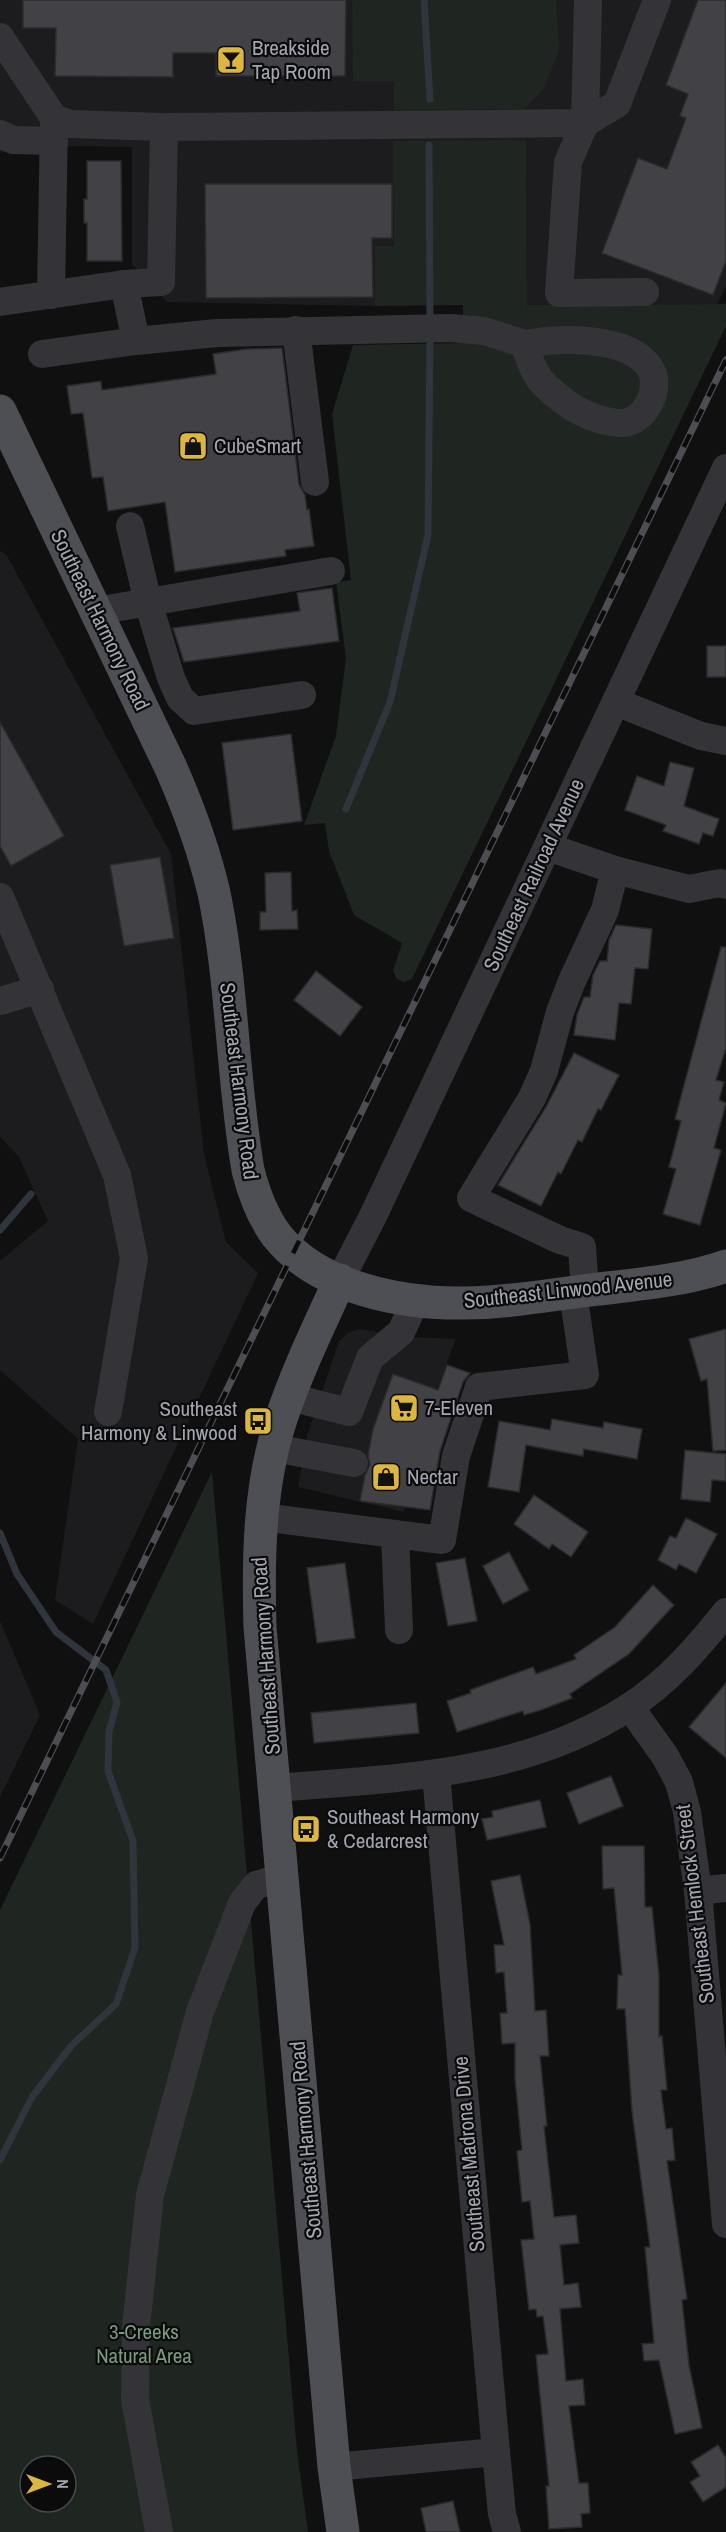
<svg xmlns="http://www.w3.org/2000/svg" width="726" height="2532" viewBox="0 0 726 2532" font-family="'Archivo Narrow',sans-serif">
<rect width="100%" height="100%" fill="#101011"/>
<g fill="#1c1c1e">
<polygon points="0,0 726,0 726,286 717,304 527,305 526,141 394,141 394,246 375,246 375,306 167,302 132,264 132,147 74,146 35,151 0,152"/>
<polygon points="0,551 6,554 171,854 204,1154 226,1242 258,1273 93,1624 55,1600 78,1439 0,1370 0,1261 48,1221 19,1157 0,1137"/>
<polygon points="359,1329 407,1337 456,1339 415,1446 404,1512 298,1487 307,1436 339,1341 348,1333"/>
<polygon points="0,1621 40,1715 0,1797"/>
</g>
<g fill="#1f2520" fill-rule="evenodd">
<polygon points="352,0 556,0 559,51 543,90 524,109 394,110 394,81 353,81"/>
<polygon points="526,140 527,305 726,304 726,326 412,979 404,982 397,979 393,971 402,943 354,915 329,851 325,823 304,825 336,736 346,658 336,582 351,580 332,414 353,345 463,343 463,305 375,306 375,246 394,246 393,141"/>
<path d="M212 1472 297 2451 308 2532H0V1910ZM30 2466H66V2502H30Z"/>
</g>
<g fill="none" stroke-linecap="round" stroke-linejoin="round">
<g stroke="#2f353c" stroke-width="7">
<polyline points="424,0 430,99"/>
<polyline points="429,145 430,323"/>
<polyline points="346,809 390,702 428,535 430,334"/>
<polyline points="0,1230 31,1194"/>
<polyline points="0,1533 17,1574 56,1632 106,1670 117,1702 109,1732 108,1771 133,1841 135,1948 116,2004 72,2045 32,2097 0,2160"/>
</g>
</g>
<g fill="#424246" stroke="#2b2a2d" stroke-width="1.5">
<polygon points="23,0 346,0 345,76 216,76 216,53 173,53 173,77 55,76 56,28 23,28"/>
<polygon points="698,0 726,0 726,261 713,295 602,253 638,158 667,169 686,118 680,116 688,94 666,85"/>
<polygon points="87,161 121,161 122,261 87,261 87,223 84,223 84,199 87,199"/>
<polygon points="205,184 392,184 392,238 372,238 373,297 206,298"/>
<polygon points="282,348 299,484 305,495 307,510 309,509 314,546 285,550 286,556 175,572 165,502 108,511 103,477 92,478 83,413 71,414 67,386 101,381 102,390 216,374 213,354 247,349"/>
<polygon points="332,588 339,641 184,662 173,628 300,611 297,593"/>
<rect x="707" y="646" width="19" height="31"/>
<polygon points="0,722 64,836 11,866 0,846"/>
<polygon points="291,734 302,821 233,830 222,743"/>
<polygon points="670,762 694,768 684,806 719,819 713,836 703,833 699,844 663,831 666,825 625,810 637,776 664,786"/>
<polygon points="160,857 174,938 124,946 110,865"/>
<polygon points="291,872 292,911 297,910 298,929 260,930 260,912 266,912 265,873"/>
<polygon points="616,925 652,929 648,969 635,968 631,1004 619,1003 615,1040 574,1035 577,1015 584,997 590,997 593,975 600,961 607,961 609,940"/>
<polygon points="721,947 726,947 726,1048 716,1080 724,1082 719,1100 726,1103 714,1148 721,1150 700,1225 663,1214 676,1169 669,1167 681,1121 675,1119"/>
<polygon points="316,971 362,1007 340,1036 294,1000"/>
<polygon points="574,1053 619,1075 601,1110 598,1109 582,1142 578,1140 561,1174 558,1172 541,1206 498,1185 546,1107"/>
<polygon points="726,1329 726,1450 713,1451 707,1379 701,1381 689,1339"/>
<polygon points="447,1365 470,1373 463,1382 440,1451 430,1510 360,1501 365,1475 370,1465 368,1455 373,1429 393,1374 438,1390"/>
<polygon points="552,1419 603,1428 604,1422 642,1429 637,1459 584,1449 583,1456 526,1445 519,1492 488,1487 499,1421 550,1430"/>
<polygon points="685,1450 726,1454 726,1481 712,1480 710,1502 681,1499"/>
<polygon points="534,1495 588,1532 571,1557 552,1544 549,1549 514,1524"/>
<polygon points="686,1518 717,1534 696,1573 679,1564 676,1570 658,1560 670,1536 676,1538"/>
<polygon points="509,1552 529,1590 503,1604 483,1566"/>
<polygon points="465,1558 477,1621 448,1626 436,1563"/>
<polygon points="345,1563 355,1638 317,1643 307,1568"/>
<polygon points="653,1585 674,1605 629,1654 570,1694 572,1698 541,1710 524,1715 523,1711 457,1732 447,1701 471,1693 470,1690 533,1667 536,1674 576,1659 574,1655 615,1627"/>
<polygon points="726,1683 726,1758 689,1727"/>
<polygon points="416,1703 419,1733 314,1743 311,1713"/>
<polygon points="611,1776 623,1806 579,1824 567,1793"/>
<polygon points="540,1800 546,1827 487,1840 482,1819 493,1817 492,1811"/>
<polygon points="602,1846 644,1846 645,1907 652,1907 659,1976 659,2037 662,2036 667,2090 661,2090 666,2129 672,2128 675,2160 667,2161 687,2299 682,2300 689,2365 702,2428 675,2434 659,2360 644,2361 642,2344 654,2343 645,2247 650,2247 632,2111 625,2009 617,2009 618,1975 622,1975 614,1888 603,1889"/>
<polygon points="520,1875 530,1924 535,2011 546,2010 549,2056 540,2056 547,2126 544,2126 554,2217 576,2215 579,2243 560,2245 564,2285 578,2283 581,2307 560,2309 566,2381 583,2379 585,2405 569,2406 579,2483 588,2483 590,2513 581,2514 582,2527 549,2529 546,2486 549,2486 536,2355 548,2354 543,2316 537,2317 536,2309 529,2310 521,2240 534,2239 530,2201 522,2202 517,2151 522,2150 515,2079 515,2043 502,2044 500,2013 507,2013 504,1972 496,1973 494,1945 504,1945 491,1881"/>
<polygon points="718,2445 726,2458 726,2487 703,2502 690,2482 700,2476 691,2462"/>
<polygon points="453,2501 460,2532 426,2532 421,2508"/>
</g>
<g fill="none" stroke-linecap="round" stroke-linejoin="round">
<g stroke="#343438" stroke-width="28">
<polyline points="588,0 585,123 568,162 559,293 645,292"/>
<polyline points="0,37 54,118 70,124 164,127 585,123 617,104 657,0"/>
<polyline points="0,134 13,140 54,141"/>
<polyline points="51,295 54,118"/>
<polyline points="0,302 124,284 161,282 164,127"/>
<polyline points="296,330 315,482"/>
<path d="M136 341 217 333 451 328 484 331 525 344C533 377 542 385 569 405 582 414 605 423 621 423 644 424 663 388 650 368 628 335 559 338 525 344"/>
<polyline points="42,354 136,341 124,284"/>
<polyline points="130,526 148,602 171,678 180,698 194,711 302,695"/>
<polyline points="96,611 331,571"/>
<polyline points="616,702 701,736 726,741"/>
<polyline points="548,847 615,870 689,889 720,883 726,885"/>
<polyline points="0,897 117,1175 134,1258 108,1412"/>
<polyline points="0,1001 40,989"/>
<polyline points="340,1280 373,1216 726,468"/>
<polyline points="585,1291 582,1247 560,1240 471,1198 532,1098 544,1071 560,1012 572,981 605,910 615,870"/>
<polyline points="289,1397 349,1412 370,1358 401,1332 416,1300"/>
<polyline points="274,1448 354,1463"/>
<polyline points="262,1517 442,1540 456,1456 479,1387 585,1375 573,1292"/>
<polyline points="395,1534 399,1630"/>
<polyline points="630,1707 665,1756 679,1782 687,1812 698,1891 726,2224"/>
<polyline points="436,1774 496,2452 502,2514 507,2532"/>
<path d="M275 1788C398 1778 523 1776 629 1707 668 1682 698 1647 726 1612"/>
<polyline points="698,1891 726,1888"/>
<polyline points="334,2467 496,2452"/>
<polyline points="159,2532 135,2399 136,2327 150,2195 200,2012 242,1903 256,1885 283,1877"/>
</g>
<g stroke="#4e4f54" stroke-width="33">
<path d="M0 411 171 768C189 809 204 850 214 893 233 984 232 1078 248 1170 254 1194 262 1216 277 1236 319 1288 401 1304 465 1303 504 1303 543 1296 582 1291 630 1285 680 1282 726 1266"/>
<path d="M340 1280C319 1326 297 1371 281 1419 259 1486 258 1557 260 1627L334 2467 343 2532"/>
</g>
<g stroke="#4d4e53" stroke-width="7">
<polyline id="rail" points="0,1858 726,360"/>
</g>
<use href="#rail" stroke="#0b0b0c" stroke-width="4.5" stroke-dasharray="14" stroke-linecap="butt"/>
</g>
<defs>
<g id="bar-square" transform="scale(1.5)"><rect x="-9" y="-9" width="18" height="18" rx="4" fill="#dcb63e" stroke="#0b0b0c"/><path d="M-6-5H6L.8 .8V4.5H3.5V6h-7V4.5H-.8V.8Z" fill="#111"/></g>
<g id="shop-square" transform="scale(1.5)"><rect x="-9" y="-9" width="18" height="18" rx="4" fill="#dcb63e" stroke="#0b0b0c"/><path d="M-5-2.5h2.3a2.7 3.5 0 0 1 5.4 0H5L5.5 6h-11ZM-1.5-2.5h3a1.5 2.3 0 0 0-3 0Z" fill="#111"/></g>
<g id="supermarket-square" transform="scale(1.5)"><rect x="-9" y="-9" width="18" height="18" rx="4" fill="#dcb63e" stroke="#0b0b0c"/><path d="M-6-5.5h2.5l.6 2H6L4.5 2H-2.5L-4.4-4H-6ZM-1.5 3.2a1.3 1.3 0 1 0 .1 0ZM3 3.2a1.3 1.3 0 1 0 .1 0Z" fill="#111"/></g>
<g id="bus-square" transform="scale(1.5)"><rect x="-9" y="-9" width="18" height="18" rx="4" fill="#dcb63e" stroke="#0b0b0c"/><path d="M-5-6H5V4H4V6H2V4H-2V6H-4V4H-5ZM-3.5-4V0h7V-4ZM-3.5 1.2v1.5H-2V1.2ZM2 1.2v1.5H3.5V1.2Z" fill="#111"/></g>
</defs>
<g fill-rule="evenodd">
<use href="#bar-square" x="231" y="60"/>
<use href="#shop-square" x="193" y="446"/>
<use href="#supermarket-square" x="404" y="1408"/>
<use href="#bus-square" x="258" y="1421"/>
<use href="#shop-square" x="386" y="1477"/>
<use href="#bus-square" x="306" y="1829"/>
</g>
<g text-anchor="middle" stroke-width="4.5" stroke-linejoin="round" paint-order="stroke">
<g font-size="21" fill="#a3a6b0" stroke="#0b0b0c" text-anchor="start">
<text x="252" y="55">Breakside<tspan x="252" dy="24">Tap Room</tspan></text>
<text x="214" y="453">CubeSmart</text>
<text x="425" y="1415">7-Eleven</text>
<text x="237" y="1416" text-anchor="end">Southeast<tspan x="237" dy="24">Harmony &amp; Linwood</tspan></text>
<text x="407" y="1484">Nectar</text>
<text x="327" y="1824">Southeast Harmony<tspan x="327" dy="24">&amp; Cedarcrest</tspan></text>
</g>
<g font-size="21" fill="#a3a6b0" stroke="#0b0b0c">
<text transform="translate(100 620) rotate(64)" y="7">Southeast Harmony Road</text>
<text transform="translate(534 875) rotate(-65)" y="7">Southeast Railroad Avenue</text>
<text transform="translate(239 1081) rotate(83)" y="7">Southeast Harmony Road</text>
<text transform="translate(568 1290) rotate(-6)" y="7">Southeast Linwood Avenue</text>
<text transform="translate(266 1656) rotate(-94)" y="7">Southeast Harmony Road</text>
<text transform="translate(695 1904) rotate(-97)" y="7">Southeast Hemlock Street</text>
<text transform="translate(306 2140) rotate(-95)" y="7">Southeast Harmony Road</text>
<text transform="translate(469 2154) rotate(-95)" y="7">Southeast Madrona Drive</text>
</g>
<g font-size="21" fill="#7c9a81" stroke="#0b0b0c">
<text x="144" y="2339">3-Creeks<tspan x="144" dy="24">Natural Area</tspan></text>
</g>
</g>
<g transform="translate(48 2484) rotate(90)"><circle r="28" fill="#0b0b0c" stroke="#48494e" stroke-width="1.5"/>
<path d="M0-4.5L10 22L0 15L-10 22Z" fill="#dcb63e"/>
<text y="-9" font-size="16" font-weight="bold" text-anchor="middle" fill="#a3a6b0">N</text>
</g>
</svg>
